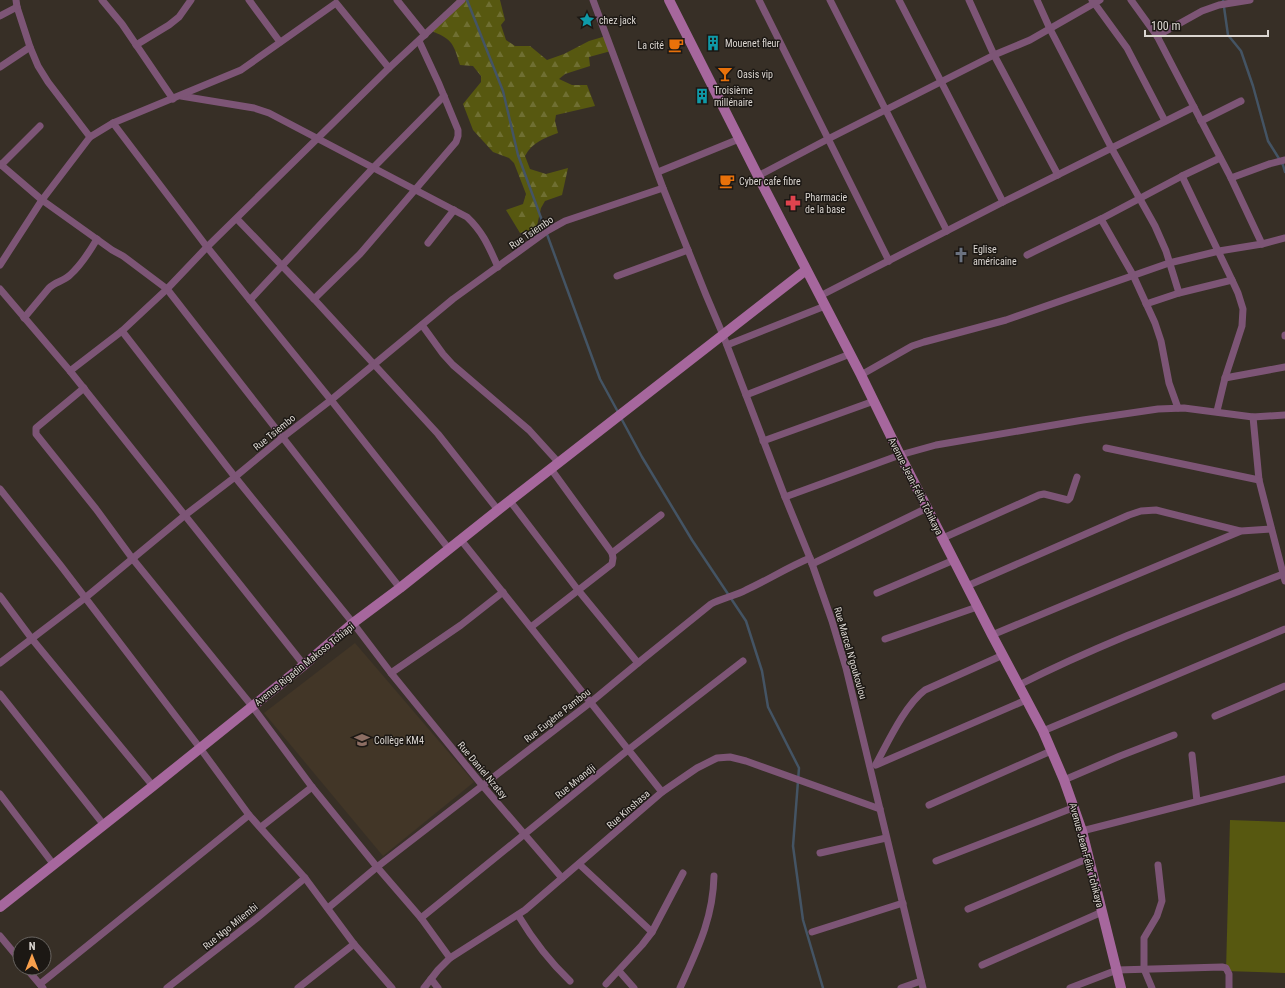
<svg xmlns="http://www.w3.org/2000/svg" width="1285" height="988" viewBox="0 0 1285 988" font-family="'Roboto Condensed',sans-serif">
<defs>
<pattern id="forest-firs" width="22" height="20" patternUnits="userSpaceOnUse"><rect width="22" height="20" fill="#575810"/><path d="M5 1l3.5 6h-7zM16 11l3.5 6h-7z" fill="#6f6f32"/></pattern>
</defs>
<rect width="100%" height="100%" fill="#372f26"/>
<polygon fill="#423627" points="355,643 474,782 383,856 264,713"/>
<path fill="url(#forest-firs)" d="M457 0H500L505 20 501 25 506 40 515 46H530L547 60 564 54 589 41 606 36 611 51 589 57 590 66 565 74 559 79 572 85H587L595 106 556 115 555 121 558 133C545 138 532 142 525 156L530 169 546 174 568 168 562 195 545 201 541 208 536 230 520 233 506 210 523 204 526 194 514 163 509 158 493 152 473 130 463 104 481 82V76L473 66 460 65C453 42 452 39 429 30Z"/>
<polygon fill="#575810" points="1230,820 1285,822 1285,973 1226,971"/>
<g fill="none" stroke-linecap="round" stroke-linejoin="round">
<g stroke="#445464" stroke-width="2.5">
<polyline points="467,0 503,91 518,155 600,379 618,412"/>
<polyline points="1223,0 1228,35 1241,51 1253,86 1268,141 1283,165 1285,172"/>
<polyline points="621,418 642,457 692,540 746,621 762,671 768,707 799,768 793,846 803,920 823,988"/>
</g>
<g stroke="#7d5576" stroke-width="7">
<polyline points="16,0 17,7 30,47 38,66 48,82 90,137"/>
<polyline points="102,0 122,24 173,99"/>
<polyline points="249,0 280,42"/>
<polyline points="397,0 425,35"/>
<polyline points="593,0 663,188 706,295 723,335 785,497 810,558 832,621 846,668 923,988"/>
<polyline points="759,0 889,261"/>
<polyline points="830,0 947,231"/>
<polyline points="899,0 1003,202"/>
<polyline points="969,0 994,55 1058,175"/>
<polyline points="1037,0 1050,29 1112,149 1155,226 1166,251 1179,293"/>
<polyline points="1092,0 1127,48 1165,121"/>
<polyline points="1131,0 1157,36 1172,65 1231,178 1262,244"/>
<polyline points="0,16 17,7"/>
<polyline points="1157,36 1202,11 1219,5 1250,0"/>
<polyline points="136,45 169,25 179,17 191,0"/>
<polyline points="0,67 30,47"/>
<path d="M181 96 254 108 269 113 467 217C483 232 489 247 498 267"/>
<polyline points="1201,121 1241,101"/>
<polyline points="113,123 207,247 331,400 449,549"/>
<polyline points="0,164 42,200 112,250 123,256 167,289 400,588"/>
<polyline points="1,165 40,126"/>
<polyline points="658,172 739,139"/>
<polyline points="758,176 828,139 994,55 1030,40 1100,0"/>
<polyline points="1182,176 1232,280 1238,293 1243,309 1242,326 1225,378 1217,411"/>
<polyline points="1231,178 1269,164 1285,160"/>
<polyline points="237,219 314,299 438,434 498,510"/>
<polyline points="1101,219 1133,275 1155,323 1161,341 1169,383 1178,408"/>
<polyline points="428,243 454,210"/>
<polyline points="1027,255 1101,219 1182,176 1220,158"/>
<polyline points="0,265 42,200 90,137 113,123 241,70 336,3 389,68"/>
<polyline points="617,276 688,250"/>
<polyline points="0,289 70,371 304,665"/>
<polyline points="820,296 1003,202 1194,107"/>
<polyline points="314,299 360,254 456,142 458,136 458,130 439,84 419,41"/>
<polyline points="250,300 374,167 444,96"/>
<polyline points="1146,304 1179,293 1232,280"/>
<path d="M24 318 49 288C55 282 64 281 70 275 80 266 90 251 97 239"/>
<polyline points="422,325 443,354 453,365 529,430 559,463"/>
<polyline points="122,331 235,477 353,623 391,673 482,785 562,878"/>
<polyline points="1285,335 1285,336"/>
<polyline points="727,345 825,306"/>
<polyline points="70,371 122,331 167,289 207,247 389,68 462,0"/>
<polyline points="861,375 912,346 924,342 1006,320 1169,263 1219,251 1262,244 1285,238"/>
<polyline points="1225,378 1285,367"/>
<polyline points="84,388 36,428 36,434 96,509 132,558 252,706 312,787 377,867 421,918 450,958"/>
<polyline points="746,395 850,354"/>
<polyline points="1253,417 1259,480 1285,581"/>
<polyline points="763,441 874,401"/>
<polyline points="1106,448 1259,480"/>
<polyline points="0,489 61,566 200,748 249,815 305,878 354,944 392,988"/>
<polyline points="785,497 900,455 936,445 1083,420 1158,409 1184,408 1253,417 1285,415"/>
<polyline points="510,501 578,590 638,663"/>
<polyline points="943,538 1039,495 1044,494 1068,500 1070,498 1077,477"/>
<polyline points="461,540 662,792"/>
<polyline points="612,553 661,515"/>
<polyline points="812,564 927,508"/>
<polyline points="967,586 1129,515 1141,511 1156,510 1240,531"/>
<polyline points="877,593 954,560"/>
<polyline points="0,596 32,639 153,786"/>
<polyline points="531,627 612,564 613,558 612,553 551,469"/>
<polyline points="992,635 1241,531 1271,529"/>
<polyline points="885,639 977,607"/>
<polyline points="0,663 85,598 184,516 235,477 283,437 331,400 453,299 547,231 565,221 663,188"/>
<polyline points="391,673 461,625 503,592"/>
<path d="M1019 685C1104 642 1194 609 1283 574"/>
<polyline points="0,694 104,825"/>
<polyline points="1215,716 1285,686"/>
<polyline points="1043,731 1285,629"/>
<polyline points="1192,755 1197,801"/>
<path d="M876 764C888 742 905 705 925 690L1003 655"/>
<polyline points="876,765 1026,700"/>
<polyline points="1064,780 1120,756 1174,735"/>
<polyline points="0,794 54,865"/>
<polyline points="929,805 1051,751"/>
<polyline points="261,827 312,787"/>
<polyline points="1082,831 1285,779"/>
<polyline points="820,853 886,838"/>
<polyline points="936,861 1075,807"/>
<polyline points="579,864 652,932"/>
<path d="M328 908 377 867 591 702 638 663 711 604C722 598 735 596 746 590 768 580 788 567 810 558"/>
<polyline points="968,909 1089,858"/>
<path d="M518 915C533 940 549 961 570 981"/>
<polyline points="421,918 628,750 743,661"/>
<polyline points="812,932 903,903"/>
<polyline points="0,936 20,960"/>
<polyline points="982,965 1102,912"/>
<polyline points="26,968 43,988"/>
<polyline points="619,971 634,988"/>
<polyline points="431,979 438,988"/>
<polyline points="40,984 249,815"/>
<polyline points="606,984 642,945 652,932 683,873"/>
<polyline points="167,988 257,918 305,878"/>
<polyline points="298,988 354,944"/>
<polyline points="424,988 438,970 450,958 525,910 662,792 697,768 717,758 730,757 746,761 880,809"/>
<path d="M680 988C697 950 713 919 714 876"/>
<polyline points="901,988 921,981"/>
<polyline points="1070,988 1117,970 1222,967 1226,968 1229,974 1229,988"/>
<polyline points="1152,988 1144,969 1144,938 1157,916 1162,901 1158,865"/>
</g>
<g stroke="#a6679d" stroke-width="10">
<polyline points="669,0 758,176 861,375 900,455 992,635 1043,731 1064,780 1082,831 1121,988"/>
<polyline points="0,907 153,786 304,665 353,623 400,588 498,510 806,270"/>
</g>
</g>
<defs>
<g id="sight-bare" transform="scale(1.2)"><path d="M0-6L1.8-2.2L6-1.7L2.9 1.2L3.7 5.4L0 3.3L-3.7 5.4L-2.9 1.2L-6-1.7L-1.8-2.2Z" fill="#0f9aa8" stroke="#1c1814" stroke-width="2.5" paint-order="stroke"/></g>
<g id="building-bare" transform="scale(1.2)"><path d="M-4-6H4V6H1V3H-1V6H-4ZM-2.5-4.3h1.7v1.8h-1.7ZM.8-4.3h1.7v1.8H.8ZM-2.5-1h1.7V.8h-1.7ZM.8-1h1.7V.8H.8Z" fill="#0f9aa8" stroke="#1c1814" stroke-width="2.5" paint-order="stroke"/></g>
<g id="cafe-bare" transform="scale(1.2)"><path d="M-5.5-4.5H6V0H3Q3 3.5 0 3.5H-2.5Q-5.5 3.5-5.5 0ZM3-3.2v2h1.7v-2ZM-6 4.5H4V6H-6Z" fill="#e8710a" stroke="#1c1814" stroke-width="2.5" paint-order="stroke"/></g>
<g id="bar-bare" transform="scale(1.2)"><path d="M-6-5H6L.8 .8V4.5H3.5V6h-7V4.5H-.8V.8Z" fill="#e8710a" stroke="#1c1814" stroke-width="2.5" paint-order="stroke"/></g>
<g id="pharmacy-bare" transform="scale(1.2)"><path d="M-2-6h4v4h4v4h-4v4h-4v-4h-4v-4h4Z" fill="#e0444e" stroke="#1c1814" stroke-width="2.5" paint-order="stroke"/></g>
<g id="church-bare" transform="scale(1.2)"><path d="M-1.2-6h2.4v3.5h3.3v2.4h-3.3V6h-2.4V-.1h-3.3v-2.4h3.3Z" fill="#6b7280" stroke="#1c1814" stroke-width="2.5" paint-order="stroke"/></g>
<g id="school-bare" transform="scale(1.2)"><path d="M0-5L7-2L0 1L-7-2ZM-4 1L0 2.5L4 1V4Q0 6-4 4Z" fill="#8d6e63" stroke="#1c1814" stroke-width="2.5" paint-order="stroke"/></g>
</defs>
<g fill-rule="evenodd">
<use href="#sight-bare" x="587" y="20"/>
<use href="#building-bare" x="713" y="43"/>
<use href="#cafe-bare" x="676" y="45"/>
<use href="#bar-bare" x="725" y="74"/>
<use href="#building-bare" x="702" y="96"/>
<use href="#cafe-bare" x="727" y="181"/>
<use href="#pharmacy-bare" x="793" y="203"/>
<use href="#church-bare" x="961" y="255"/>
<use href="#school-bare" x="362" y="740"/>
</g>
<g text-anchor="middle" stroke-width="3" stroke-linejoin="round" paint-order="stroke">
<g font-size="10" fill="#dbd6d1" stroke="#1c1814" text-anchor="start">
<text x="599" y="24">chez jack</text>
<text x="725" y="47">Mouenet fleur</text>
<text x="664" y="49" text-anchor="end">La cité</text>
<text x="737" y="78">Oasis vip</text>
<text x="714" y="94">Troisième<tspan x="714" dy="12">millénaire</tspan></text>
<text x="739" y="185">Cyber cafe fibre</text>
<text x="805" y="201">Pharmacie<tspan x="805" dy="12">de la base</tspan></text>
<text x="973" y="253">Eglise<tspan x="973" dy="12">américaine</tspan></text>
<text x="374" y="744">Collège KM4</text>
</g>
<g font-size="10" fill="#dbd6d1" stroke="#1c1814">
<text transform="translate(531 232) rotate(-34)" y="4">Rue Tsiembo</text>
<text transform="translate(274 432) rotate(-39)" y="4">Rue Tsiembo</text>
<text transform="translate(916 486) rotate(63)" y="4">Avenue Jean-Félix Tchikaya</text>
<text transform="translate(851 653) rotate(74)" y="4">Rue Marcel N'goukoulou</text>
<text transform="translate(304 664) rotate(-39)" y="4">Avenue Rigadin Makoso Tchiapi</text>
<text transform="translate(557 715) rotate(-38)" y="4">Rue Eugène Pambou</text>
<text transform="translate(483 770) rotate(50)" y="4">Rue Daniel Nzatsy</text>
<text transform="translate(575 781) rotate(-39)" y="4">Rue Mvandji</text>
<text transform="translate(628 809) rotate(-41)" y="4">Rue Kinshasa</text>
<text transform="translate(1087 855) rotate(75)" y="4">Avenue Jean-Félix Tchikaya</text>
<text transform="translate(230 926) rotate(-39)" y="4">Rue Ngo Milembi</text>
</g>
</g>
<g transform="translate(32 956)"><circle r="19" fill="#1c1814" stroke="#686460"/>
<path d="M0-3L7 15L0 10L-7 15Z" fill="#f9a04c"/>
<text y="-6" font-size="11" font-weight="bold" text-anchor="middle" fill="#dbd6d1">N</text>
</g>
<path d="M1145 30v6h123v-6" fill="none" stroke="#dbd6d1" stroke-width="2"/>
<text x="1151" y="30" font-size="12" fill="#dbd6d1" stroke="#1c1814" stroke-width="3" paint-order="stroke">100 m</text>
</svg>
